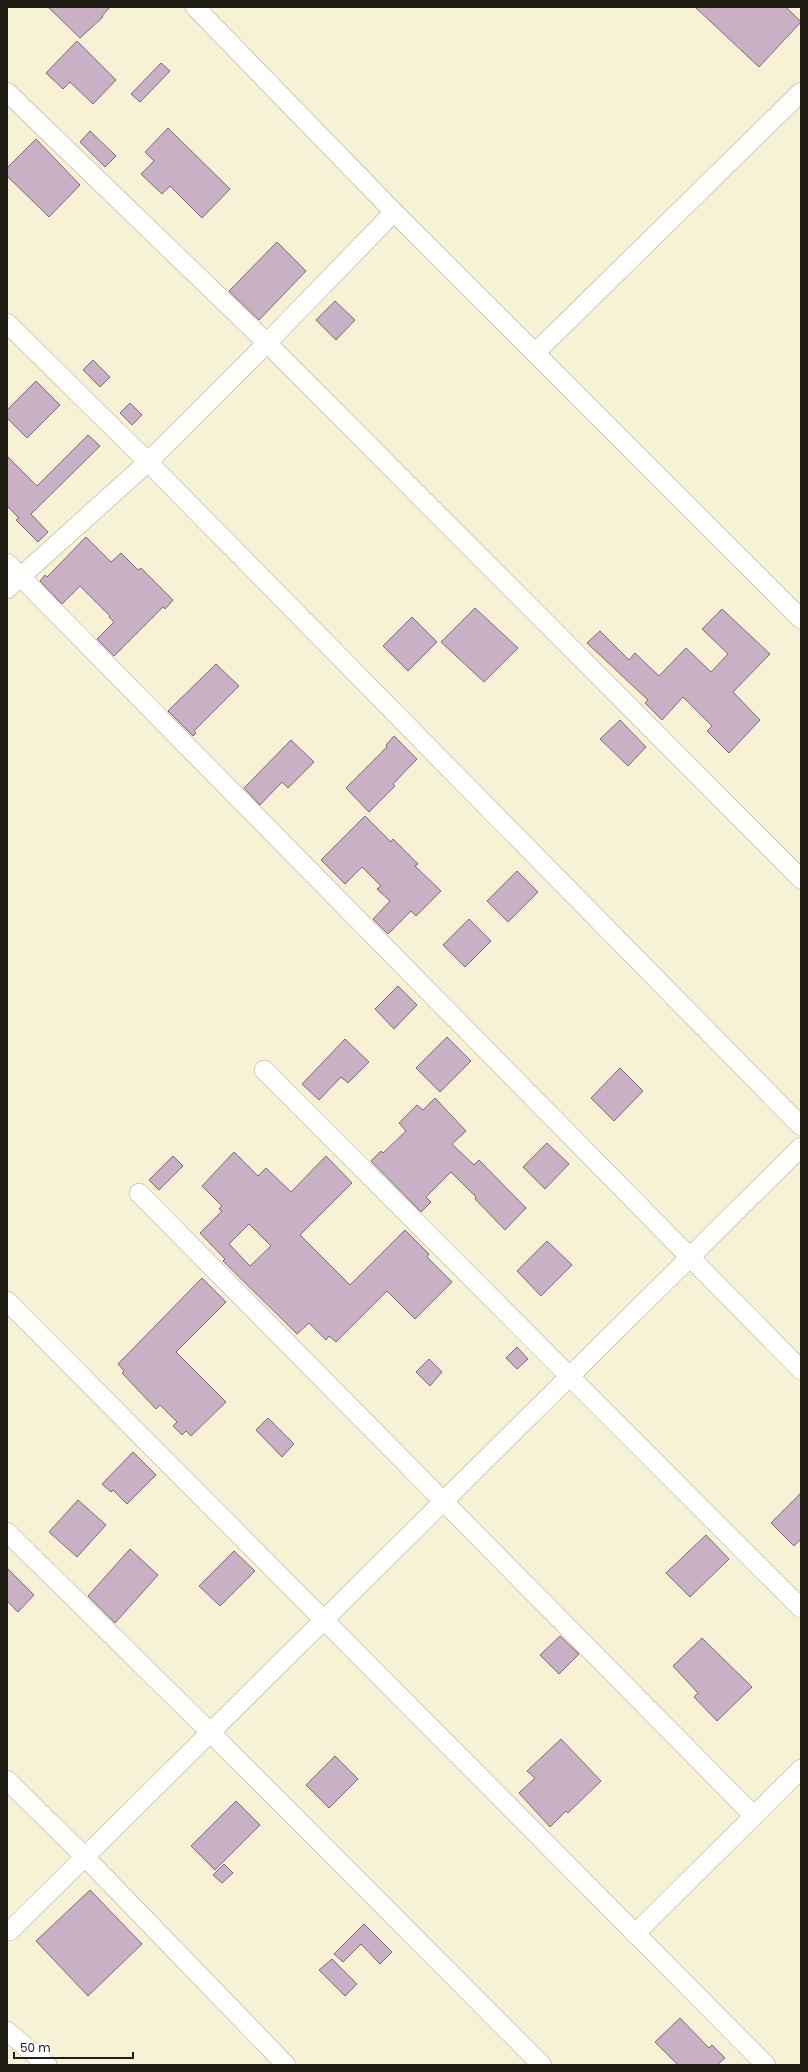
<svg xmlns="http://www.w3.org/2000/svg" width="808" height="2072" viewBox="0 0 808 2072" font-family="Poppins,sans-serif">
<rect width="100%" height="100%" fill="#f7f1d6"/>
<g fill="#c9b0c5" stroke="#7e697b" fill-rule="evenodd">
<polygon points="48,7 110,7 102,16 103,17 80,38"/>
<polygon points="695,7 786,7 801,22 759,67"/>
<polygon points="77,41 116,80 93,104 70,82 63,89 46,73"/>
<polygon points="161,63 170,71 140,102 131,94"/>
<polygon points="168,128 230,189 202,218 170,186 162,194 141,174 154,161 145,152"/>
<polygon points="90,131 116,156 105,167 80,142"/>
<polygon points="36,139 80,185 49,217 7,176 7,168"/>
<polygon points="277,242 306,271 259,320 229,291"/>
<polygon points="335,301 355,320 336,340 316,320"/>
<polygon points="93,360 110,377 100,387 83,370"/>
<polygon points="36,381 60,405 27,438 7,418 7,410"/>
<polygon points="130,403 142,415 132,425 120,413"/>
<polygon points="88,435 100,446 31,514 48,532 38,542 16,520 19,518 7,506 7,456 37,486"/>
<polygon points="86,537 111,562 121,553 138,570 141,568 173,600 165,609 163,607 114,656 97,639 114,622 109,617 110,616 80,586 62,604 40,581 45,575 47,577"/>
<polygon points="475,608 518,648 484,682 441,642"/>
<polygon points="722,609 770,654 733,692 760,720 729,753 707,731 712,726 683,697 662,720 645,703 648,700 587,643 600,631 629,660 635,653 659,676 686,648 711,672 728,654 702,629"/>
<polygon points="412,617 437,642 408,671 383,646"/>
<polygon points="216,664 239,686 194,731 196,733 193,736 168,711"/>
<polygon points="620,720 646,747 628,766 600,739"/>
<polygon points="394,736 417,759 393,784 395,786 369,812 346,788 387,747 386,745"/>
<polygon points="291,740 314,762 288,788 282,782 260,805 244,788"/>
<polygon points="365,816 391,842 393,839 418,864 415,866 441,891 416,916 411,911 388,934 373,919 390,901 377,889 381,886 362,867 345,884 321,860"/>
<polygon points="517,871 538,892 508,922 487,901"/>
<polygon points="469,919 491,941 465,967 443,945"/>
<polygon points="398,986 417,1005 394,1029 375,1009"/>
<polygon points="447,1037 471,1061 440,1092 416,1068"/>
<polygon points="345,1039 369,1062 348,1083 341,1077 319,1100 302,1084"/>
<polygon points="620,1068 643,1091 614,1121 591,1098"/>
<polygon points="435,1098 466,1131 452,1144 474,1165 479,1160 526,1208 505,1230 475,1199 476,1197 451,1172 426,1197 431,1202 421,1212 371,1161 381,1151 383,1153 406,1131 399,1123 417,1105 423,1110"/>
<polygon points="547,1143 569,1164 545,1189 523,1167"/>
<path d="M234 1152 258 1176 266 1168 291 1192 326 1156 352 1183 300 1235 350 1285 405 1230 429 1254 427 1257 452 1282 415 1319 387 1291 336 1342 329 1336 326 1340 309 1323 297 1334 223 1261 225 1259 200 1233 222 1211 219 1209 222 1206 202 1186ZM249 1224 271 1246 250 1266 229 1244Z"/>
<polygon points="173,1156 183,1166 159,1190 149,1180"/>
<polygon points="547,1241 572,1265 541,1296 517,1271"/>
<polygon points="202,1278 226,1302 176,1352 226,1402 191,1436 186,1431 182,1435 173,1426 177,1422 160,1405 156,1409 122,1373 124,1371 118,1364"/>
<polygon points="517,1347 528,1359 517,1369 506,1358"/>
<polygon points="429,1359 442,1372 430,1386 416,1372"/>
<polygon points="268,1418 294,1444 282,1457 256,1430"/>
<polygon points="133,1452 156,1475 127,1504 113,1490 111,1492 102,1484"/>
<polygon points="801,1493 801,1539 794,1546 771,1523"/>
<polygon points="78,1500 106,1525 77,1557 49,1532"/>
<polygon points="706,1535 729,1559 690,1597 666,1573"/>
<polygon points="130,1549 158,1575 115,1623 88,1596"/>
<polygon points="234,1551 255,1571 220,1606 199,1586"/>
<polygon points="7,1568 34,1595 18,1612 7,1601"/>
<polygon points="560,1636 579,1654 559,1674 540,1655"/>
<polygon points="702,1638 752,1687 717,1721 694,1697 698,1693 673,1666"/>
<polygon points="561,1739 601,1781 568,1813 566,1811 550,1827 519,1793 535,1778 527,1771"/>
<polygon points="335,1756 358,1779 329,1808 306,1785"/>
<polygon points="236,1801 260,1825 215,1870 191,1846"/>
<polygon points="224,1864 233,1873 222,1883 213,1875"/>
<polygon points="90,1890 142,1944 88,1996 36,1941"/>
<polygon points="364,1924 392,1952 380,1964 361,1944 343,1962 334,1954"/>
<polygon points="332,1959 357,1984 345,1996 319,1970"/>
<polygon points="680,2018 709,2048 712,2045 725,2058 717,2065 678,2065 655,2042"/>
</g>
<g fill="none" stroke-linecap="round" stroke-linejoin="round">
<g stroke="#ada78d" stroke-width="20">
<g id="minor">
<polyline points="195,7 394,212 801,619"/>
<polyline points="7,92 267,343 801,879"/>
<polyline points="7,323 148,462 801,1126"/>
<polyline points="535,353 801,92"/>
<polyline points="7,563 801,1370"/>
<polyline points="7,589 148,462 267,343 394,212"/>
<polyline points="264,1070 801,1608"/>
<polyline points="139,1193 754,1816"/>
<polyline points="7,1301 766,2065"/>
<polyline points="7,1532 211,1733 542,2065"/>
<polyline points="7,1780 85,1857 286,2065"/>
<polyline points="10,1931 801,1147"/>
<polyline points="635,1934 801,1769"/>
<polyline points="7,2031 47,2065"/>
</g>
</g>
<use href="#minor" stroke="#fff" stroke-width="19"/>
</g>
<rect width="808" height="2072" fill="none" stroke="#1f1d13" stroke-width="16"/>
<path d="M14 2052v6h119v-6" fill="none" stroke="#1f1d13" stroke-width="2"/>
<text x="20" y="2052" font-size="12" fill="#1f1d13" stroke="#fefefe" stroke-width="3" paint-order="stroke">50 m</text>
</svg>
